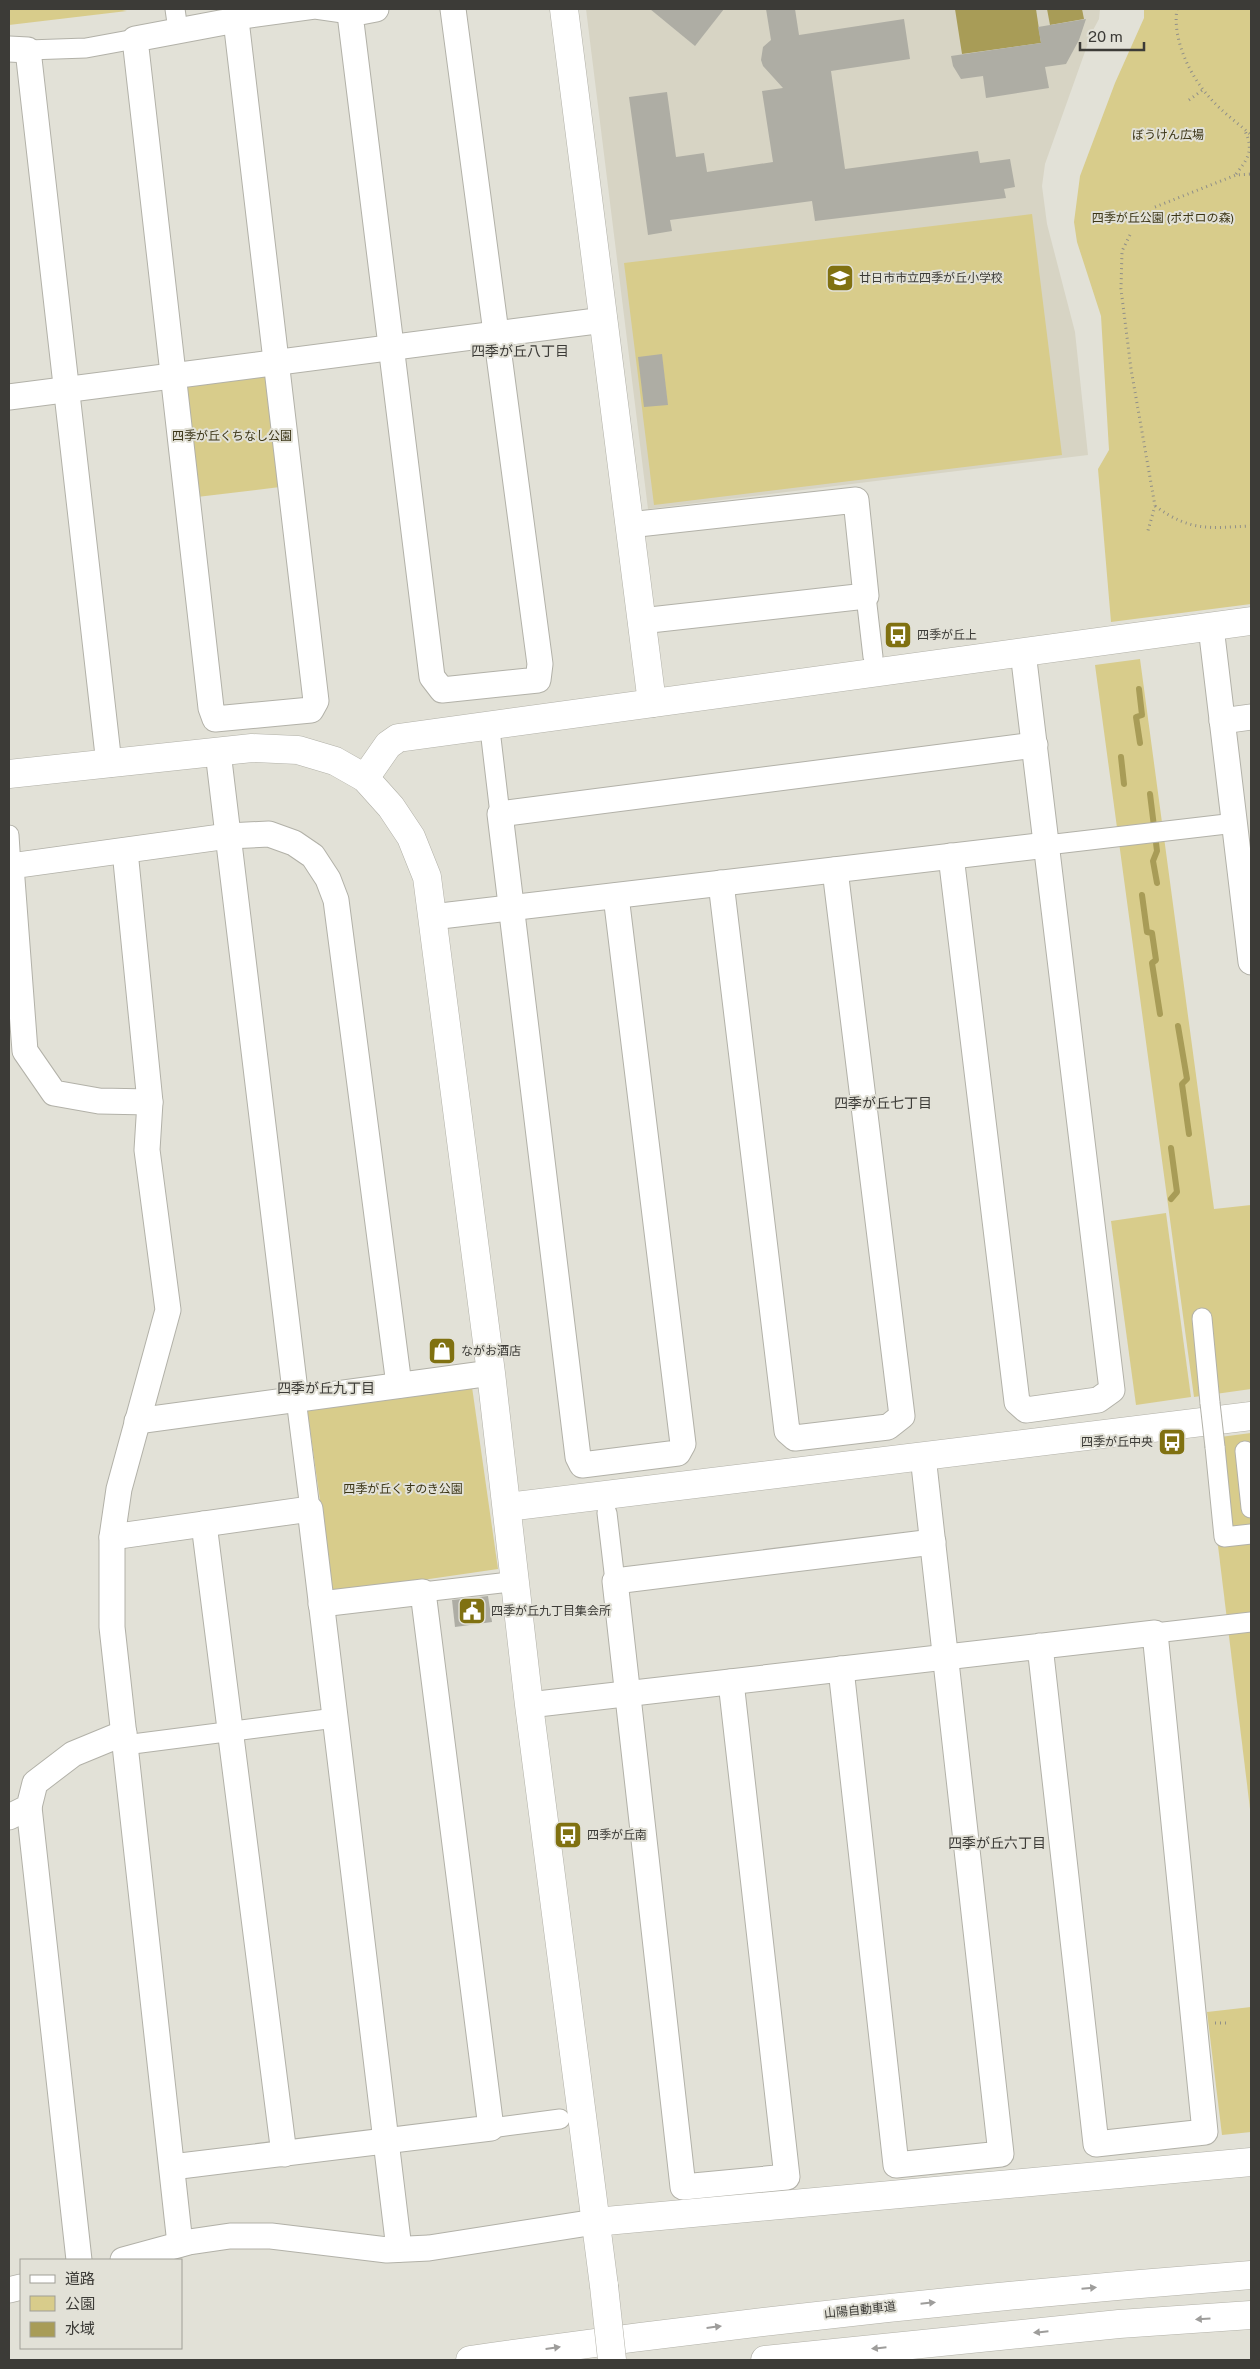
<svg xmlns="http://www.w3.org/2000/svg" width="1260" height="2369" viewBox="0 0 1260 2369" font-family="'Public Sans','Noto Sans JP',sans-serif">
<rect width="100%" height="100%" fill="#e2e1d7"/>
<polygon fill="#d7d4c4" points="586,9 1100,9 1099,19 1092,32 1045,164 1042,186 1047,224 1075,332 1088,455 648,509"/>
<g fill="#d8cc8b">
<polygon points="9,9 117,9 127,11 9,25"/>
<polygon points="1144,9 1251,9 1251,604 1111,622 1098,469 1109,450 1101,316 1077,242 1074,222 1080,176 1115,83 1144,18"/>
<polygon points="1032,214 1062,455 654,505 624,263"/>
<polygon points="266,375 280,487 197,497 184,385"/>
<polygon points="1140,659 1214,1209 1251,1205 1251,1389 1194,1397 1095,665"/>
<polygon points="1166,1213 1191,1397 1136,1405 1111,1221"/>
<polygon points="472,1387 498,1569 333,1593 307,1408"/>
<polygon points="1251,1433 1251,1817 1205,1439"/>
<polygon points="1251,2007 1251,2132 1222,2135 1207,2012"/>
</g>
<g fill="#a89c57">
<polygon points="955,9 1036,9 1041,43 962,54"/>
<polygon points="1047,9 1082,9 1084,19 1050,25"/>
</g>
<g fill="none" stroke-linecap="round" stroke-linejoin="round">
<g stroke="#a89c57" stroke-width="6">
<polyline points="1139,689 1142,715 1136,717 1140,743"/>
<polyline points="1121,757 1124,784"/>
<polyline points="1150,794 1157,851 1153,861 1157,883"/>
<polyline points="1142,895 1147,932 1152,933 1156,960 1152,963 1160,1014"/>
<polyline points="1178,1026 1187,1079 1182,1084 1189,1134"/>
<polyline points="1171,1148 1177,1192 1171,1199"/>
</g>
</g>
<g fill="#aeada4">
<polygon points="650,9 724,9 695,46"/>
<polygon points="766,9 795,9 799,35 904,19 910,59 831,71 845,169 978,151 980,163 1010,159 1015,187 1004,189 1006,198 815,221 812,201 670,220 672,231 648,235 629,97 667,92 676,157 704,153 707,172 773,162 762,91 783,88 763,66 761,60 763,47 771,40"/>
<polygon points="1086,19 1079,40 1066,64 1045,67 1049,88 986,98 983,76 961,79 953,66 951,56 1041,43 1038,27"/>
<polygon points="662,354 668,405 644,407 638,357"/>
<polygon points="488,1596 492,1622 455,1627 452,1600"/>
</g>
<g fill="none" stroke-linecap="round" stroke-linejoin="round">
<g stroke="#b2b1a8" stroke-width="21">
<g id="pedestrian">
<polyline points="175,9 178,30"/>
<polyline points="236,20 315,9 350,14 349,9"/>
<polyline points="28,50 86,48 135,39"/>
<polyline points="866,596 873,657"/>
<polyline points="491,738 500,814"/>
<polyline points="9,835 11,866"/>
<polyline points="1047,845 1235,823"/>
<polyline points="1202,1318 1210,1403"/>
<polyline points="296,1399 310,1509"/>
<polyline points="1215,1447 1224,1537 1251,1534"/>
<polyline points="1245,1451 1251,1508"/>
<polyline points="607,1513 615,1581"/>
<polyline points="423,1592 501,1583"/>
<polyline points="1155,1633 1251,1622"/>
<polyline points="125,1745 335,1718"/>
<polyline points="491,2128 560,2119"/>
</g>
</g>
<g stroke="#b2b1a8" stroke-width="27">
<g id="minor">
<polyline points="234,9 236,20 316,701 311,710 215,719 211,708 135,39 236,20"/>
<polyline points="376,9 350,14 432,677 442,690 538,680 540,664 453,9"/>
<polyline points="9,49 28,50 109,764"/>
<polyline points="9,397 604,320"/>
<polyline points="629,525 856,500 866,596 641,621"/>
<polyline points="1211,627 1251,962"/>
<polyline points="1222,721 1251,717"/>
<polyline points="218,752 296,1399"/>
<polyline points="125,851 150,1102 147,1150 168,1310 119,1489 112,1537 112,1627 180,2244"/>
<polyline points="951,856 1017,1402 1026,1410 1098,1400 1112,1390 1023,652"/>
<polyline points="721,883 787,1431 795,1438 888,1427 902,1416 835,870"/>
<polyline points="616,896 683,1444 678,1453 582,1465 578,1457 500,814 1035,745"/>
<polyline points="432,917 1047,845"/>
<polyline points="150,1102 99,1101 54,1093 25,1051 11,866 228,836 269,834 294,843 313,856 328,879 336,900 399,1385"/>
<polyline points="137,1421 491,1373"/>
<polyline points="204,1524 284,2154"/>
<polyline points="112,1537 310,1509 399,2249"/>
<polyline points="841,1669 896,2165 1001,2154 923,1456"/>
<polyline points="731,1682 787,2177 683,2187 615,1581 933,1542"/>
<polyline points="529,1705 1155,1633 1205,2132 1096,2144 1040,1646"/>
<polyline points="29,1807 79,2260"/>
<polyline points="9,1817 29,1807 35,1783 73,1754 124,1733"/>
<polyline points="172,2167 491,2128 423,1592 321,1604"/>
<polyline points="123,2260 189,2242 230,2236 271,2236 387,2250 429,2248 595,2222"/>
<polyline points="9,2290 21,2287"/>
</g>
</g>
<g stroke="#b2b1a8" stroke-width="29">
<g id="tertiary">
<polyline points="564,9 652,703"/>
<polyline points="9,774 252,748 298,750 335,761 365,778 391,807 411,837 427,877 491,1373 529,1705 604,2286"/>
<polyline points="365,778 388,745 398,738 1251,621"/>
<polyline points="507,1507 1251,1416"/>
<polyline points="595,2222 1251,2162"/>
</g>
</g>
<g stroke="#b2b1a8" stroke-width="29">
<g id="motorway">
<path d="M470 2360C730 2323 990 2295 1251 2275"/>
<polyline points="765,2360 1119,2324 1251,2315"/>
</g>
</g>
<g stroke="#908f88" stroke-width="3" stroke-dasharray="1 4" stroke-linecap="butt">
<path d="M1177 9C1172 39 1190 76 1210 98 1222 112 1238 123 1251 135"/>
<polyline points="1189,100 1204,89"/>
<path d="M1236 174C1248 159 1254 150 1245 131"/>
<polyline points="1155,207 1236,175 1251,174"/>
<polyline points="1130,235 1122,251 1121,289 1131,369 1155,506 1147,534"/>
<path d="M1155 506C1191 532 1209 528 1251 526"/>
<polyline points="1215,2023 1226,2023"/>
</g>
<use href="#pedestrian" stroke="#fff" stroke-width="19"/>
<use href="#minor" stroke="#fff" stroke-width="25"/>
<use href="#tertiary" stroke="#fff" stroke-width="28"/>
<use href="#motorway" stroke="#fff" stroke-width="28"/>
<g stroke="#b2b1a8" stroke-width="21" stroke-linecap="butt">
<polyline id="pedestrian-bridge" points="1210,1403 1215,1447"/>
</g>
<g stroke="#b2b1a8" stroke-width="29" stroke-linecap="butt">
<polyline id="tertiary-bridge" points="604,2286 612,2360"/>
</g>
<use href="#pedestrian-bridge" stroke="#fff" stroke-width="19"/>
<use href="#tertiary-bridge" stroke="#fff" stroke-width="28"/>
</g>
<defs><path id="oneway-solid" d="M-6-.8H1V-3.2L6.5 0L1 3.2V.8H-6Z" transform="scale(1.25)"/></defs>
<g fill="#9e9d9b">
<use href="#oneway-solid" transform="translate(1089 2288) rotate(-5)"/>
<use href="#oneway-solid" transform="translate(928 2303) rotate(-6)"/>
<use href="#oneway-solid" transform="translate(1203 2319) rotate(176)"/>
<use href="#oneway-solid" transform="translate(714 2327) rotate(-7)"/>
<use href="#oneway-solid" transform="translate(1041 2332) rotate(174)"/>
<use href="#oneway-solid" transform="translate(553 2348) rotate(-8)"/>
<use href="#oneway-solid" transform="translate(879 2348) rotate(174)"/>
</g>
<defs>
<g id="school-square" transform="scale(1.4375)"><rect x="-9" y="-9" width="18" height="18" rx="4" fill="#807111" stroke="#e2e1d7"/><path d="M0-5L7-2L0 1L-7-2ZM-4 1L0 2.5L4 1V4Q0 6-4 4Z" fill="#fff"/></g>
<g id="bus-square" transform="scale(1.4375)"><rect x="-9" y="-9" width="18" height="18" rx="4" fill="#807111" stroke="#e2e1d7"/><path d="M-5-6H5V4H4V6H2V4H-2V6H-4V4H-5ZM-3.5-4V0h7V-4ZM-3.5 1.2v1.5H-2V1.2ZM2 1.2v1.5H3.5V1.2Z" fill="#fff"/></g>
<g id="shop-square" transform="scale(1.4375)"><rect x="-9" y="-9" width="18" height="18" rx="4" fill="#807111" stroke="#e2e1d7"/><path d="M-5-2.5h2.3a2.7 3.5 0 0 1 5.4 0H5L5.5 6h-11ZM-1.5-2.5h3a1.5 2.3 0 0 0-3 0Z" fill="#fff"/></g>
<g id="civic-square" transform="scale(1.4375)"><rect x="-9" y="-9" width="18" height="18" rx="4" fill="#807111" stroke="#e2e1d7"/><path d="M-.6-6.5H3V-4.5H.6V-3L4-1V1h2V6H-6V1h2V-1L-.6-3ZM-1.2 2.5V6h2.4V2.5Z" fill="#fff"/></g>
</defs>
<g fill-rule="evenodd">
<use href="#school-square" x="840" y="278"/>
<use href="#bus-square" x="898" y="635"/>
<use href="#shop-square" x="442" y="1351"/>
<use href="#bus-square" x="1172" y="1442"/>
<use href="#civic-square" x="472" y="1611"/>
<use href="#bus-square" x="568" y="1835"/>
</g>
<g text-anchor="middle" stroke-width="4" stroke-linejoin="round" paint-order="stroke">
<g font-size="12" fill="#3b3516" stroke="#e2e1d7">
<text x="1168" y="139">ぼうけん広場</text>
<text x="1163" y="222">四季が丘公園 (ポポロの森)</text>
<text x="232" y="440">四季が丘くちなし公園</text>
<text x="403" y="1493">四季が丘くすのき公園</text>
</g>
<g font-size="12" fill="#3c3b37" stroke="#e2e1d7" text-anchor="start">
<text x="859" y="282">廿日市市立四季が丘小学校</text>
<text x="917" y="639">四季が丘上</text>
<text x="461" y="1355">ながお酒店</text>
<text x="1153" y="1446" text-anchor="end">四季が丘中央</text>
<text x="491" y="1615">四季が丘九丁目集会所</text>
<text x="587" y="1839">四季が丘南</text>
</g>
<g font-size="12" fill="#3c3b37" stroke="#e2e1d7">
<text transform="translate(860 2310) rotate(-6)" y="4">山陽自動車道</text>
</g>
<g font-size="14" fill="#3c3b37" stroke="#e2e1d7">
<text x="520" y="356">四季が丘八丁目</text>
<text x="883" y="1108">四季が丘七丁目</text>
<text x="326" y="1393">四季が丘九丁目</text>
<text x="997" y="1848">四季が丘六丁目</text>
</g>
</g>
<rect width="1260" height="2369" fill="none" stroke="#3c3b37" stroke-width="20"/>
<rect x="20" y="2259" width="162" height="90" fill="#e2e1d7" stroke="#a09f97"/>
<rect x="30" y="2275" width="25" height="8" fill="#ffffff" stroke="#a09f97"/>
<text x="65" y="2284" font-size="15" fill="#3c3b37">道路</text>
<rect x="30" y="2296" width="25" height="15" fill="#d8cc8b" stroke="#a09f97"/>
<text x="65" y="2309" font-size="15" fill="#3c3b37">公園</text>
<rect x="30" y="2322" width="25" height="15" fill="#a89c57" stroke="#a09f97"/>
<text x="65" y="2334" font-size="15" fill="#3c3b37">水域</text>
<path d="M1080 42v8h64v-8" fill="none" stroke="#3c3b37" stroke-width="2.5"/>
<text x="1088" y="42" font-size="15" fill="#3c3b37" stroke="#e2e1d7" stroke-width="4" paint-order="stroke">20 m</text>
</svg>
